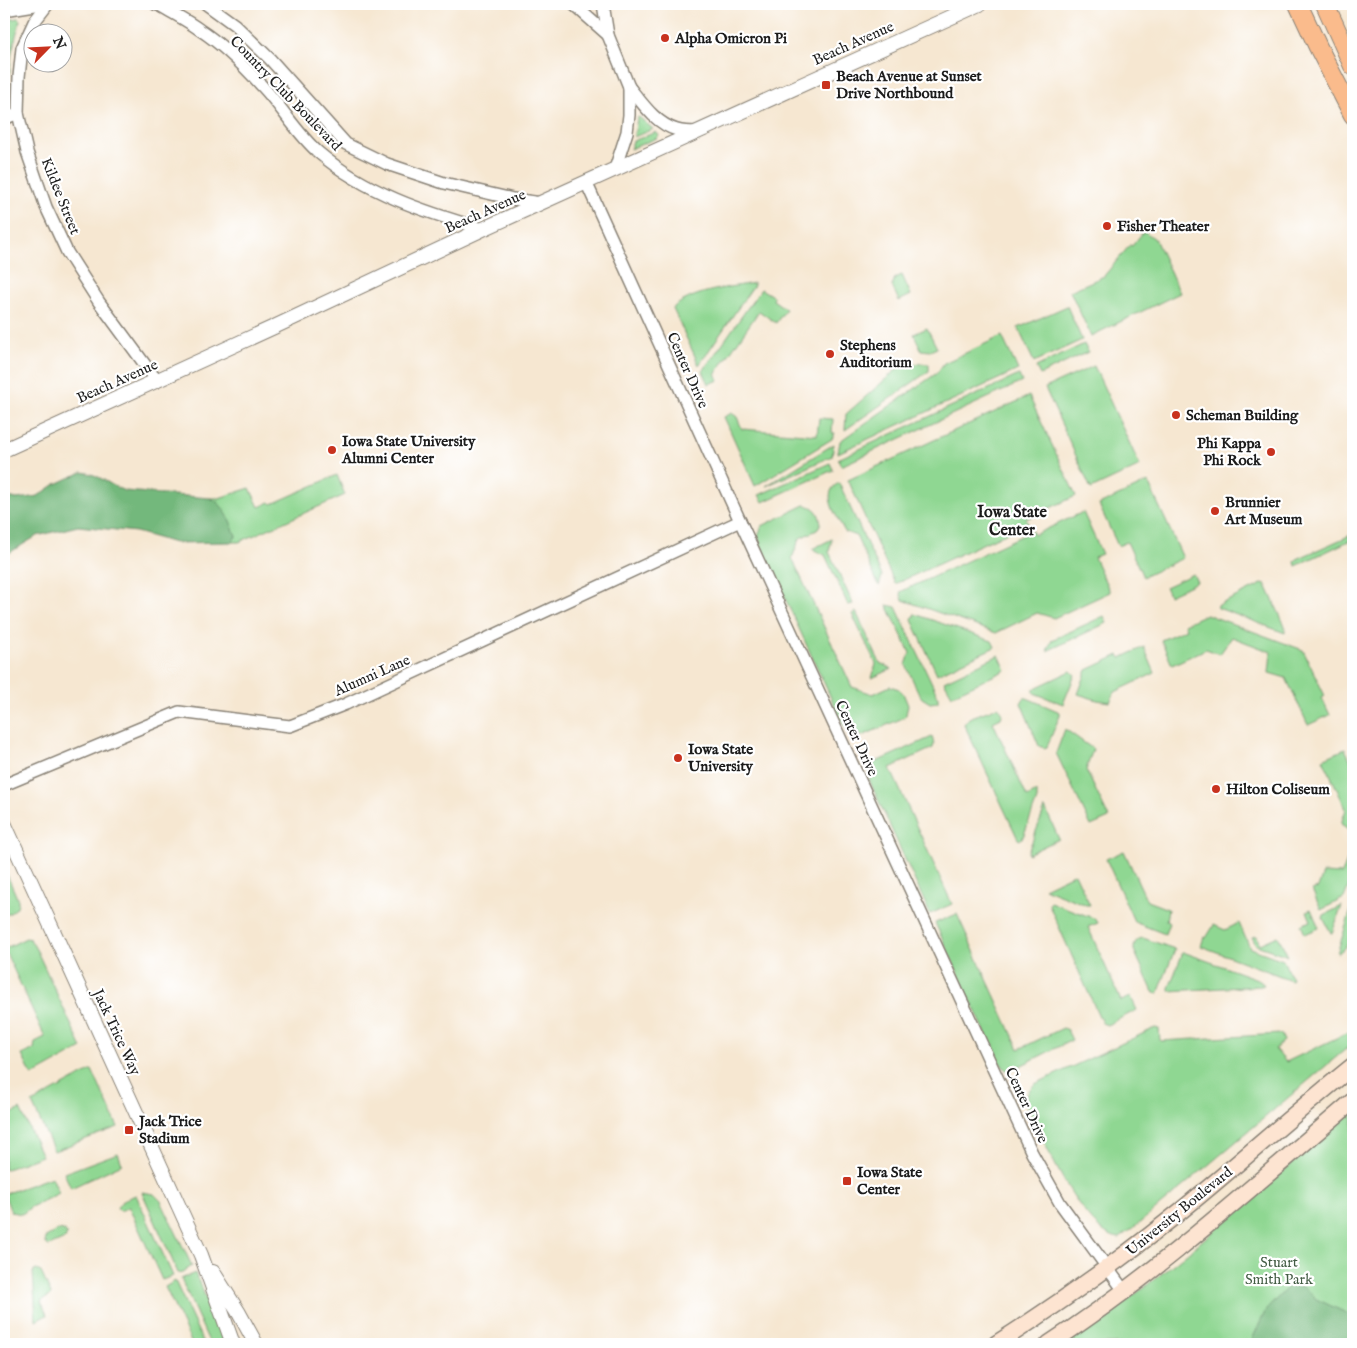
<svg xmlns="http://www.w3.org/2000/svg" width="1357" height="1348" viewBox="0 0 1357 1348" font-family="'IM FELL English',serif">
<rect width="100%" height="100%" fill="#fff"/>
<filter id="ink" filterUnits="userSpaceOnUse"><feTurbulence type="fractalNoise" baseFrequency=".02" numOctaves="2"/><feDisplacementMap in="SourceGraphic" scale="10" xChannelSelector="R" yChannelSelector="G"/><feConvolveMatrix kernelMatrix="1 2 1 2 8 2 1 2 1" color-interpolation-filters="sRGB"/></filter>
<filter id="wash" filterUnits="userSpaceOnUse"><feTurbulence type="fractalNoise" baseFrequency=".0096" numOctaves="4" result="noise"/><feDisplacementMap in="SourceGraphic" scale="20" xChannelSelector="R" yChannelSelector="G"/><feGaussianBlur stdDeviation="1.12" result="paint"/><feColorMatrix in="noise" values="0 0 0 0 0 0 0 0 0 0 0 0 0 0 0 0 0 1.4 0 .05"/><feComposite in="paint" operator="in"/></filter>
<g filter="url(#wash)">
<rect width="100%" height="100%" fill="#f6e7d1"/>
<g fill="#8fd792" stroke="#567a57">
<polygon points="18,18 20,20 12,52 8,88 4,94 4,20"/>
<polygon points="639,117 653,129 634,137 637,118"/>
<polygon points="656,132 659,135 657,138 630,149 633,141"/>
<polygon points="1144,231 1155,239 1180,293 1091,336 1070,291 1104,276 1130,245 1132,246"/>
<polygon points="902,275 911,295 899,301 892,286 895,278"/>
<path d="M754 283V285L699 365 673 309 675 306C698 290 726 288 754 283Z"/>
<polygon points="761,289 774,297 773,300 786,309 776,323 759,311 716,373 719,380 709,384 703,371"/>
<polygon points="1067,306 1082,340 1034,362 1018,328"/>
<polygon points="927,328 937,348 930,351 921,350 914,334"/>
<polygon points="1002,336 1018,370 838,453 840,441 937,373 944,363"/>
<polygon points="1084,344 1088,352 1040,375 1036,367"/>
<polygon points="904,363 929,364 929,371 845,430 846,414"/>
<polygon points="1094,366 1140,466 1091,489 1045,388"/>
<polygon points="1019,375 1022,382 841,466 838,459"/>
<polygon points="1029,396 1076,496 1026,519 1028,523 895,584 848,480"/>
<polygon points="732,413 737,417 742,429 817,435 819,418 833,419 832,433 835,433 832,439 755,486 724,417"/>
<polygon points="834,444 832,456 766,486"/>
<polygon points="830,463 833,470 763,502 759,495"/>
<polygon points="337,475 345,495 239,542 232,542 236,536 218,502 210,498 219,498 250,488 259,507 270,502 272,504"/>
<polygon points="1148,482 1183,558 1143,577 1127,542 1118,546 1099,505"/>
<path d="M839 483 882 576 879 586 856 536 845 532C838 518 819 493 839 483Z"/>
<path d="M805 505C816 507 819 513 821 523L817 530 800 538 792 558 852 687 873 694 890 686 899 689 903 693 908 705 906 715 903 718 862 736 850 733 843 724 760 544 758 535 762 526Z"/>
<polygon points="1083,512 1102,554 1094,557 1110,592 1054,618 1037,613 996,633 903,600 900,592 1032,531 1034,535"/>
<polygon points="1353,534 1353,539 1296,566 1295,562 1297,559"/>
<polygon points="832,539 829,552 853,604 848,605 825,555 812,549"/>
<polygon points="1193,574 1197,582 1169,595 1165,587"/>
<polygon points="1262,584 1266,585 1285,626 1285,633 1218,608 1217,606"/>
<polygon points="887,605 896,607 938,696 938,702 930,703 922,698 919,694 906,665 910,653"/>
<polygon points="856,612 880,663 892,669 872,678 876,664 852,614"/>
<polygon points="915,614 992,641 995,647 937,674 912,620"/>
<polygon points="1206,614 1303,650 1325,696 1322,698 1330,715 1308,725 1286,678 1269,673 1271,652 1232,637 1220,654 1206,649 1172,665 1161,640 1186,629 1184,624"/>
<polygon points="1104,616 1107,623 1047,651 1052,640"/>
<polygon points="1144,647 1155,673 1115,692 1110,702 1097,700 1078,694 1087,670 1119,655 1121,658"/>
<polygon points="999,655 1006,670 952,695 944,681"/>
<polygon points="1071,671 1075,675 1063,704 1034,693 1034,689 1037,687"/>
<polygon points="1024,698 1027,698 1060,712 1060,715 1047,747 1044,748 1039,746 1021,703"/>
<path d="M998 707C1002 710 1003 713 1001 718L993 722 1027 797 1037 792V800L1023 837 1020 840 1018 839 964 724 969 718Z"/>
<polygon points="1065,729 1093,749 1086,770 1109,818 1091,826 1056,753"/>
<polygon points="932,737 934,744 933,748 890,768 952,904 930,914 870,782 867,766"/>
<polygon points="1345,749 1353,765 1353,832 1341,824 1346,809 1323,759"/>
<polygon points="1045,808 1059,839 1028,854 1028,852"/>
<polygon points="1353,844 1353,875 1344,898 1321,910 1312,890 1318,888 1323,873 1342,874"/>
<polygon points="1124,851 1147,901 1168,909 1166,921 1169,923 1165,934 1134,922 1133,919 1106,859"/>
<path d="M4 868 18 900C19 909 12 912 4 916Z"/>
<polygon points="1075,873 1090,905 1086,905 1044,888"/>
<polygon points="1050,902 1096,919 1098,923 1088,927 1121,1001 1131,997 1137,1010 1107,1025 1102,1023 1049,905"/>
<polygon points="1353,904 1353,939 1340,952 1337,953"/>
<polygon points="1342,906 1332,933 1331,933 1323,918 1324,915"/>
<polygon points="1311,909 1319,928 1305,934 1301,925 1311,921 1307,911"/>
<polygon points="957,914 1019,1049 1063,1028 1067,1030 1072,1040 1020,1066 1007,1071 999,1062 935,923"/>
<polygon points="1239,923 1250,948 1283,960 1292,979 1291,980 1201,946 1204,937 1206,938 1214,925 1225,930"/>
<polygon points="1256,936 1260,944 1278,936 1288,956 1256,945 1252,937"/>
<polygon points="26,938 30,939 37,951 82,1048 32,1076 22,1055 34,1049 35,1042 45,1037 6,953 4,954 4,949"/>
<path d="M1143 938 1175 949 1158 994 1153 992 1134 950C1134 943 1136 939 1143 938Z"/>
<polygon points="1183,952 1260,980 1264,985 1261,986 1169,991 1169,988"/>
<path d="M1155 1028 1159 1029 1160 1041 1281 1034 1284 1041 1275 1049 1286 1062 1353 1030V1043L1136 1226 1120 1238C1084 1236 1042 1138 1028 1107 1025 1097 1027 1091 1035 1084Z"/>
<polygon points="92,1070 118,1127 54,1151 32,1103"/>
<polygon points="20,1109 42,1156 4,1170 4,1118"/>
<path d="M1353 1111V1344H1065C1167 1277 1260 1190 1353 1111Z"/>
<polygon points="118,1153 122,1164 71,1188 64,1173"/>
<polygon points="52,1177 59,1193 31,1207 22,1214 11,1212 4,1194"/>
<polygon points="142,1192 154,1194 161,1201 192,1266 183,1272 178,1273"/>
<path d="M136 1195 173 1276 162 1280 129 1207 120 1211 117 1208C121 1200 128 1198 136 1195Z"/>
<path d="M58 1230 65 1231 67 1234 65 1239 49 1246C45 1244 45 1241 46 1237Z"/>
<polygon points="36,1270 41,1272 51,1294 50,1296 41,1301 47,1315 36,1321 33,1272"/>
<polygon points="195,1273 226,1344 210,1344 181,1279"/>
<polygon points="175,1281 204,1344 192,1344 165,1287"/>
</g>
<g fill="#73b87c" stroke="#486a4c">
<path d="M82 472C98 473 110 486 125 491L210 498C225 504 230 521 236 536L232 542 175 543 136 532 78 526 37 536 4 556V496L17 499 38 496 54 485Z"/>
<polygon points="1290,1285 1304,1287 1316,1299 1353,1316 1353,1344 1250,1344 1266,1310"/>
</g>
</g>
<g filter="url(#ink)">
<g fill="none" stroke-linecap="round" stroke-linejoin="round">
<g stroke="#898276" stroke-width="14">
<g id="minor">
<polyline points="48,4 34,22 22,48 19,77 18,113 27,152 46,207 67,252 99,302 157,381"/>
<path d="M155 4 161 6C174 14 188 21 200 30 223 45 244 66 262 86 282 107 297 134 319 153 366 193 425 212 483 229"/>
<polyline points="206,4 235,25 270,59 346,144 387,164 444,183 513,199 541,203"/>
<polyline points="573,4 608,35"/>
<polyline points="603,4 608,35 629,87 629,115 627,132 615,169"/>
<polyline points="4,10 41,4"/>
<path d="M629 87C642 103 656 124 677 130 683 132 691 132 697 132"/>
<polyline points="4,119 18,113"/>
<polyline points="586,182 740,521 1032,1153 1060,1203 1125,1292"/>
<polyline points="4,785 179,712 290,726 346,704 740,521"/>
</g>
</g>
<g stroke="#898276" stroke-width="16">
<g id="tertiary">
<polyline points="4,450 274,327 483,229 980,4"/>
<polyline points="4,823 201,1255 233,1344"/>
<polyline points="213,1272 239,1313 256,1344"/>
</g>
</g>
<g stroke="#898276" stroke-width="19">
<g id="secondary">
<path d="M996 1344C1057 1305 1116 1263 1172 1218 1234 1168 1292 1115 1353 1066"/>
<path d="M1049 1344C1158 1273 1254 1185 1353 1101"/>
</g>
</g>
<g stroke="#898276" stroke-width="20">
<g id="primary">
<polyline points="1298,4 1318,47 1353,115"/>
<polyline points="1325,4 1353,66"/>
</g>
</g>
<use href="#minor" stroke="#fff" stroke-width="11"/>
<use href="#tertiary" stroke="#fff" stroke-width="14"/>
<use href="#secondary" stroke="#fde4d1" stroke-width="16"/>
<use href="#primary" stroke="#fabb8c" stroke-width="18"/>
</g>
</g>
<g fill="#c8321e" stroke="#fff" stroke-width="2">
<circle cx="665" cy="38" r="5"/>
<rect x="821" y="80" width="10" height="10" rx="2.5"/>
<circle cx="1107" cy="226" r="5"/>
<circle cx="830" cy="354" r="5"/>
<circle cx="1176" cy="415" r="5"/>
<circle cx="332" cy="450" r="5"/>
<circle cx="1271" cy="452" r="5"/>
<circle cx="1215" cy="511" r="5"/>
<circle cx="678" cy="758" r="5"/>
<circle cx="1216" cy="789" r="5"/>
<rect x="124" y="1125" width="10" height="10" rx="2.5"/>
<rect x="842" y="1176" width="10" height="10" rx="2.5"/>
</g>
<g text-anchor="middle" stroke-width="4.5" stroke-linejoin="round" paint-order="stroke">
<g font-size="15" font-weight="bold" fill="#1c1c1c" stroke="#fff" text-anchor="start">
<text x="675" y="43">Alpha Omicron Pi</text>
<text x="836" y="81">Beach Avenue at Sunset<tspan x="836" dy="17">Drive Northbound</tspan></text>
<text x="1117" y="231">Fisher Theater</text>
<text x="840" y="350">Stephens<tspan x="840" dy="17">Auditorium</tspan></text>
<text x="1186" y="420">Scheman Building</text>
<text x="342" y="446">Iowa State University<tspan x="342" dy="17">Alumni Center</tspan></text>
<text x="1261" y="448" text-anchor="end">Phi Kappa<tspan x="1261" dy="17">Phi Rock</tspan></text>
<text x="1225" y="507">Brunnier<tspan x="1225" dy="17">Art Museum</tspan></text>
<text x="688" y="754">Iowa State<tspan x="688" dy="17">University</tspan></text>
<text x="1226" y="794">Hilton Coliseum</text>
<text x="139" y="1126">Jack Trice<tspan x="139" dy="17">Stadium</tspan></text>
<text x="857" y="1177">Iowa State<tspan x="857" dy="17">Center</tspan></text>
</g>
<g font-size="15" fill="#1c1c1c" stroke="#fff">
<text transform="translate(853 43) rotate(-24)" y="5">Beach Avenue</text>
<text transform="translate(286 93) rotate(46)" y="5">Country Club Boulevard</text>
<text transform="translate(61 196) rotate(68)" y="5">Kildee Street</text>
<text transform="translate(485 211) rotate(-24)" y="5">Beach Avenue</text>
<text transform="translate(688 370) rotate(66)" y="5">Center Drive</text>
<text transform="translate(117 381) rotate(-24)" y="5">Beach Avenue</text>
<text transform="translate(372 675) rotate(-24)" y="5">Alumni Lane</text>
<text transform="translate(857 738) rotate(65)" y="5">Center Drive</text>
<text transform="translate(117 1032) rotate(65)" y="5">Jack Trice Way</text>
<text transform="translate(1027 1105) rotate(65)" y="5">Center Drive</text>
<text transform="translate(1179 1211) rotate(-39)" y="5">University Boulevard</text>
</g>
<g font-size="15" fill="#445d45" stroke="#fff">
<text x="1279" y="1267">Stuart<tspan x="1279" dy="17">Smith Park</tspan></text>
</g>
<g font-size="16" font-weight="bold" fill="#1c1c1c" stroke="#fff">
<text x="1012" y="517">Iowa State<tspan x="1012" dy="18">Center</tspan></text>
</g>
</g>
<rect width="1357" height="1348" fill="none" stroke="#fff" stroke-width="20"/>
<g transform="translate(48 48) rotate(66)"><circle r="24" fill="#ffffff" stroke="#a4a4a4"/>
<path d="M0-4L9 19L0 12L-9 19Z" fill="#c8321e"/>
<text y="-8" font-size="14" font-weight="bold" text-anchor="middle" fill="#1c1c1c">N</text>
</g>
</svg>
